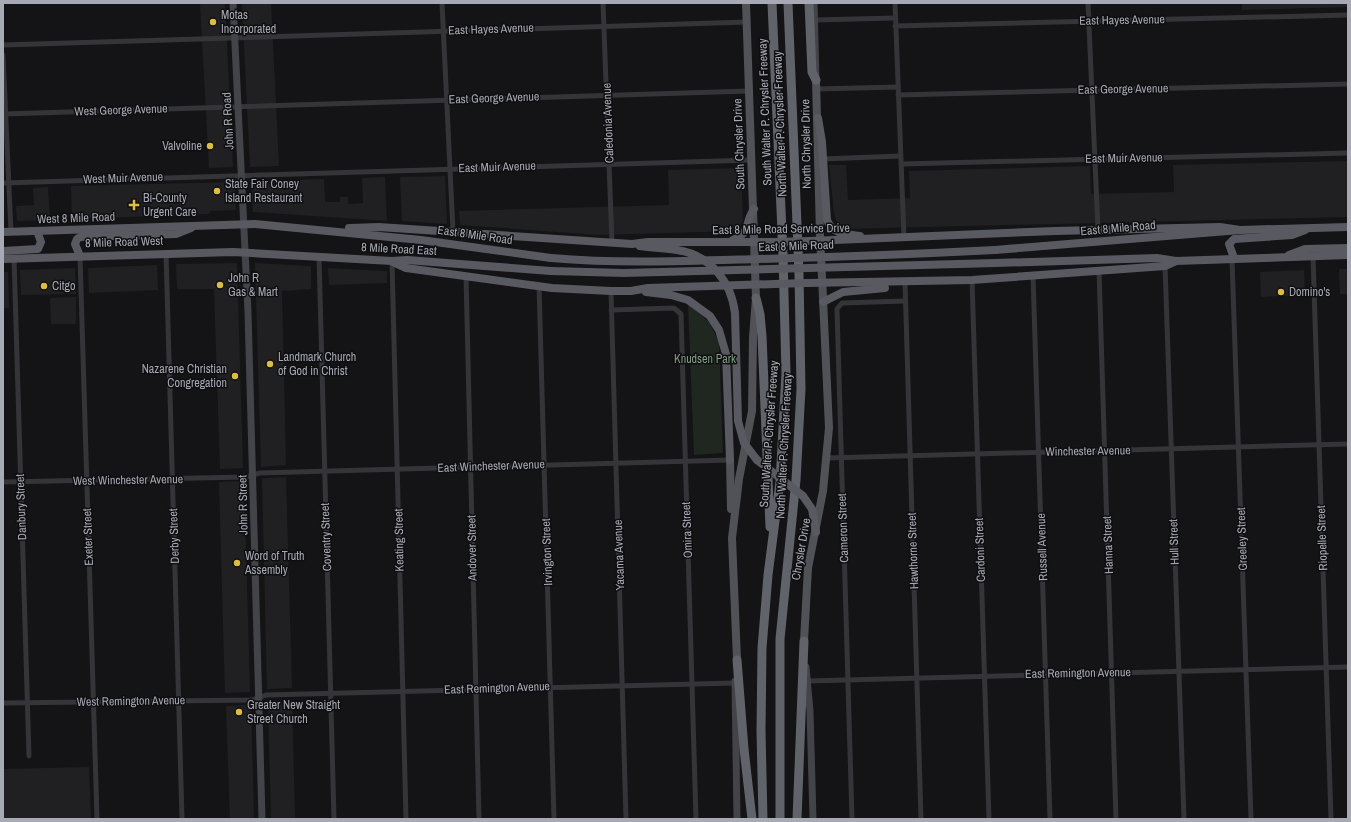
<svg xmlns="http://www.w3.org/2000/svg" width="1351" height="822" viewBox="0 0 1351 822" font-family="'Archivo Narrow',sans-serif">
<rect width="100%" height="100%" fill="#141315"/>
<g fill="#202022">
<polygon points="200,3 225,3 233,167 209,168"/>
<polygon points="242,3 271,3 279,166 250,167"/>
<polygon points="1242,3 1348,3 1348,7 1242,10"/>
<polygon points="1348,161 1348,217 844,229 836,220 834,213 829,165 846,165 848,200 910,198 909,171 1090,166 1091,194 1174,192 1173,165"/>
<polygon points="741,168 743,221 737,231 598,235 460,225 459,211 669,205 668,170"/>
<polygon points="445,176 447,224 402,221 400,177"/>
<polygon points="385,177 387,221 253,212 251,181 324,179 325,202 340,202 340,197 348,197 348,204 363,203 362,178"/>
<polygon points="235,182 236,210 210,211 209,214 72,219 71,186"/>
<polygon points="48,187 50,220 17,221 16,206 34,205 33,188"/>
<polygon points="237,263 243,468 220,469 214,289 177,289 176,264"/>
<polygon points="255,263 311,266 311,289 282,291 286,465 261,467"/>
<polygon points="157,265 158,290 89,293 88,268"/>
<polygon points="75,268 76,294 21,295 20,270"/>
<polygon points="328,268 387,271 387,283 329,285"/>
<polygon points="1339,269 1348,269 1348,294 1340,294"/>
<polygon points="1304,270 1305,295 1261,297 1260,272"/>
<polygon points="3,272 8,272 9,308 3,308"/>
<polygon points="76,297 76,324 51,324 50,298"/>
<polygon points="286,477 292,688 267,689 262,478"/>
<polygon points="244,481 250,692 225,693 219,482"/>
<polygon points="292,700 295,819 271,819 268,701"/>
<polygon points="251,705 254,819 230,819 226,706"/>
<polygon points="89,767 91,819 3,819 3,769"/>
</g>
<polygon fill="#202721" points="688,303 709,322 719,342 723,453 694,455"/>
<g fill="none" stroke-linecap="round" stroke-linejoin="round">
<g stroke="#353539" stroke-width="5">
<polyline points="442,3 453,231"/>
<polyline points="603,3 612,243"/>
<polyline points="895,3 904,238"/>
<polyline points="1088,3 1098,230"/>
<polyline points="815,20 895,18"/>
<polyline points="895,26 1348,15"/>
<polyline points="3,45 747,22"/>
<polyline points="3,55 11,232"/>
<polyline points="816,89 898,87"/>
<polyline points="898,95 1348,84"/>
<polyline points="3,114 749,91"/>
<polyline points="822,159 900,156"/>
<polyline points="901,164 1348,153"/>
<polyline points="3,183 752,160"/>
<polyline points="166,253 182,819"/>
<polyline points="80,256 97,819"/>
<polyline points="319,256 334,819"/>
<polyline points="1313,256 1331,819"/>
<polyline points="14,258 29,756"/>
<polyline points="1232,259 1251,819"/>
<polyline points="392,261 406,819"/>
<polyline points="1165,266 1184,819"/>
<polyline points="1099,270 1116,819"/>
<polyline points="1033,275 1050,819"/>
<polyline points="466,276 479,819"/>
<polyline points="972,280 989,819"/>
<polyline points="905,282 921,819"/>
<polyline points="539,285 554,819"/>
<polyline points="611,291 626,819"/>
<polyline points="611,310 674,308 681,314 696,819"/>
<polyline points="827,458 1348,444"/>
<polyline points="3,482 246,477 260,473 730,460"/>
<polyline points="808,681 1348,667"/>
<polyline points="3,703 252,700 266,695 735,683"/>
<polyline points="852,819 837,309 842,303 905,301"/>
</g>
<g stroke="#434449" stroke-width="7">
<polyline points="233,3 248,312 262,819"/>
<polyline points="814,3 816,80"/>
<polyline points="806,667 810,711 813,819"/>
<polyline points="735,681 737,819"/>
</g>
<g stroke="#515258" stroke-width="8">
<polyline points="730,460 731,509"/>
<polyline points="804,641 808,568 823,491 829,428 820,234 816,80"/>
<polyline points="737,660 732,538 739,479 752,411 753,337 756,298 746,3"/>
</g>
<g stroke="#595a61" stroke-width="8">
<path d="M818 118 822 142 827 220C833 235 846 234 860 236"/>
<polyline points="349,228 379,227 632,244 648,242 774,242"/>
<polyline points="3,232 255,224 421,240 551,258"/>
<path d="M733 240C752 232 744 223 754 209"/>
<polyline points="810,241 1055,231 1220,227 1240,230"/>
<path d="M640 246C653 248 665 248 677 250 710 255 731 281 735 313L738 421 744 443 757 460"/>
<polyline points="995,250 1240,230 1348,227"/>
<polyline points="3,251 38,249 41,242 37,231"/>
<polyline points="1289,255 1305,249 1348,248"/>
<polyline points="80,256 75,244 77,239 80,237 176,234 191,228"/>
<polyline points="1234,258 1229,244 1234,239 1292,235 1305,230"/>
<polyline points="3,259 233,252 392,261 407,260 551,271"/>
<polyline points="393,262 406,268 552,288 611,291 631,291 648,288 775,284"/>
<polyline points="996,263 1157,258 1176,261 1348,255"/>
<polyline points="807,283 972,280 1165,266 1176,261"/>
<polyline points="646,292 671,295 688,300 710,316 719,330 726,354 730,460"/>
<polyline points="823,302 843,292 885,288"/>
<polyline points="803,496 812,509 816,532"/>
</g>
<g stroke="#61636a" stroke-width="9">
<polyline points="809,3 812,72 816,80"/>
<polyline points="756,298 760,314 762,336 770,527"/>
<polyline points="737,660 744,749 752,819"/>
<polyline points="763,819 761,731 762,648 768,575 780,482 786,373 783,255 772,3"/>
<polyline points="780,819 780,639 796,480 801,389 799,274 788,3"/>
<polyline points="797,819 804,641"/>
</g>
<g stroke="#595a61" stroke-width="8">
<polyline points="774,242 810,241"/>
<path d="M551 258C620 264 690 261 759 259 838 257 917 254 995 250"/>
<polyline points="551,271 624,273 996,263"/>
<polyline points="775,284 807,283"/>
<polyline points="757,460 803,496"/>
</g>
</g>
<g fill="#dcbd44" stroke="#0f0e10" stroke-width="1.5">
<circle cx="213" cy="22" r="4"/>
<circle cx="210" cy="146" r="4"/>
<circle cx="217" cy="191" r="4"/>
<path d="M132 199h4v4h4v4h-4v4h-4v-4h-4v-4h4z"/>
<circle cx="220" cy="285" r="4"/>
<circle cx="44" cy="286" r="4"/>
<circle cx="1281" cy="292" r="4"/>
<circle cx="270" cy="364" r="4"/>
<circle cx="235" cy="376" r="4"/>
<circle cx="237" cy="563" r="4"/>
<circle cx="239" cy="712" r="4"/>
</g>
<g text-anchor="middle" stroke-width="3" stroke-linejoin="round" paint-order="stroke">
<g font-size="12" fill="#a7a9b4" stroke="#0f0e10" text-anchor="start">
<text x="221" y="19">Motas<tspan x="221" dy="14">Incorporated</tspan></text>
<text x="202" y="150" text-anchor="end">Valvoline</text>
<text x="225" y="188">State Fair Coney<tspan x="225" dy="14">Island Restaurant</tspan></text>
<text x="143" y="202">Bi-County<tspan x="143" dy="14">Urgent Care</tspan></text>
<text x="228" y="282">John R<tspan x="228" dy="14">Gas &amp; Mart</tspan></text>
<text x="52" y="290">Citgo</text>
<text x="1289" y="296">Domino's</text>
<text x="278" y="361">Landmark Church<tspan x="278" dy="14">of God in Christ</tspan></text>
<text x="227" y="373" text-anchor="end">Nazarene Christian<tspan x="227" dy="14">Congregation</tspan></text>
<text x="245" y="560">Word of Truth<tspan x="245" dy="14">Assembly</tspan></text>
<text x="247" y="709">Greater New Straight<tspan x="247" dy="14">Street Church</tspan></text>
</g>
<g font-size="12" fill="#a7a9b4" stroke="#0f0e10">
<text transform="translate(1122 20) rotate(-1)" y="4">East Hayes Avenue</text>
<text transform="translate(491 29) rotate(-2)" y="4">East Hayes Avenue</text>
<text transform="translate(1123 89) rotate(-1)" y="4">East George Avenue</text>
<text transform="translate(494 98) rotate(-2)" y="4">East George Avenue</text>
<text transform="translate(121 110) rotate(-2)" y="4">West George Avenue</text>
<text transform="translate(765 112) rotate(-92)" y="4">South Walter P. Chrysler Freeway</text>
<text transform="translate(228 121) rotate(-93)" y="4">John R Road</text>
<text transform="translate(608 123) rotate(-92)" y="4">Caledonia Avenue</text>
<text transform="translate(780 124) rotate(-92)" y="4">North Walter P. Chrysler Freeway</text>
<text transform="translate(739 144) rotate(-92)" y="4">South Chrysler Drive</text>
<text transform="translate(806 144) rotate(-91)" y="4">North Chrysler Drive</text>
<text transform="translate(1124 158) rotate(-1)" y="4">East Muir Avenue</text>
<text transform="translate(497 167) rotate(-2)" y="4">East Muir Avenue</text>
<text transform="translate(123 178) rotate(-2)" y="4">West Muir Avenue</text>
<text transform="translate(76 218) rotate(-2)" y="4">West 8 Mile Road</text>
<text transform="translate(1118 228) rotate(-5)" y="4">East 8 Mile Road</text>
<text transform="translate(781 229) rotate(-1)" y="4">East 8 Mile Road Service Drive</text>
<text transform="translate(475 235) rotate(8)" y="4">East 8 Mile Road</text>
<text transform="translate(124 242) rotate(-2)" y="4">8 Mile Road West</text>
<text transform="translate(796 246) rotate(-2)" y="4">East 8 Mile Road</text>
<text transform="translate(399 249) rotate(3)" y="4">8 Mile Road East</text>
<text transform="translate(769 434) rotate(-86)" y="4">South Walter P. Chrysler Freeway</text>
<text transform="translate(784 446) rotate(-87)" y="4">North Walter P. Chrysler Freeway</text>
<text transform="translate(1088 451) rotate(-1)" y="4">Winchester Avenue</text>
<text transform="translate(491 466) rotate(-2)" y="4">East Winchester Avenue</text>
<text transform="translate(128 480) rotate(-1)" y="4">West Winchester Avenue</text>
<text transform="translate(243 505) rotate(-91)" y="4">John R Street</text>
<text transform="translate(21 507) rotate(-92)" y="4">Danbury Street</text>
<text transform="translate(843 528) rotate(-92)" y="4">Cameron Street</text>
<text transform="translate(687 530) rotate(-92)" y="4">Omira Street</text>
<text transform="translate(174 536) rotate(-92)" y="4">Derby Street</text>
<text transform="translate(88 537) rotate(-92)" y="4">Exeter Street</text>
<text transform="translate(326 537) rotate(-92)" y="4">Coventry Street</text>
<text transform="translate(1322 538) rotate(-92)" y="4">Riopelle Street</text>
<text transform="translate(1242 539) rotate(-92)" y="4">Greeley Street</text>
<text transform="translate(399 540) rotate(-91)" y="4">Keating Street</text>
<text transform="translate(1174 542) rotate(-92)" y="4">Hull Street</text>
<text transform="translate(1108 545) rotate(-92)" y="4">Hanna Street</text>
<text transform="translate(1042 547) rotate(-92)" y="4">Russell Avenue</text>
<text transform="translate(472 548) rotate(-91)" y="4">Andover Street</text>
<text transform="translate(801 549) rotate(-80)" y="4">Chrysler Drive</text>
<text transform="translate(980 550) rotate(-92)" y="4">Cardoni Street</text>
<text transform="translate(913 551) rotate(-92)" y="4">Hawthorne Street</text>
<text transform="translate(547 552) rotate(-92)" y="4">Irvington Street</text>
<text transform="translate(619 555) rotate(-92)" y="4">Yacama Avenue</text>
<text transform="translate(1078 673) rotate(-1)" y="4">East Remington Avenue</text>
<text transform="translate(497 688) rotate(-2)" y="4">East Remington Avenue</text>
<text transform="translate(131 701) rotate(-1)" y="4">West Remington Avenue</text>
</g>
<g font-size="12" fill="#809d85" stroke="#0f0e10">
<text x="705" y="363">Knudsen Park</text>
</g>
</g>
<rect width="1351" height="822" fill="none" stroke="#a7a9b4" stroke-width="8"/>
</svg>
